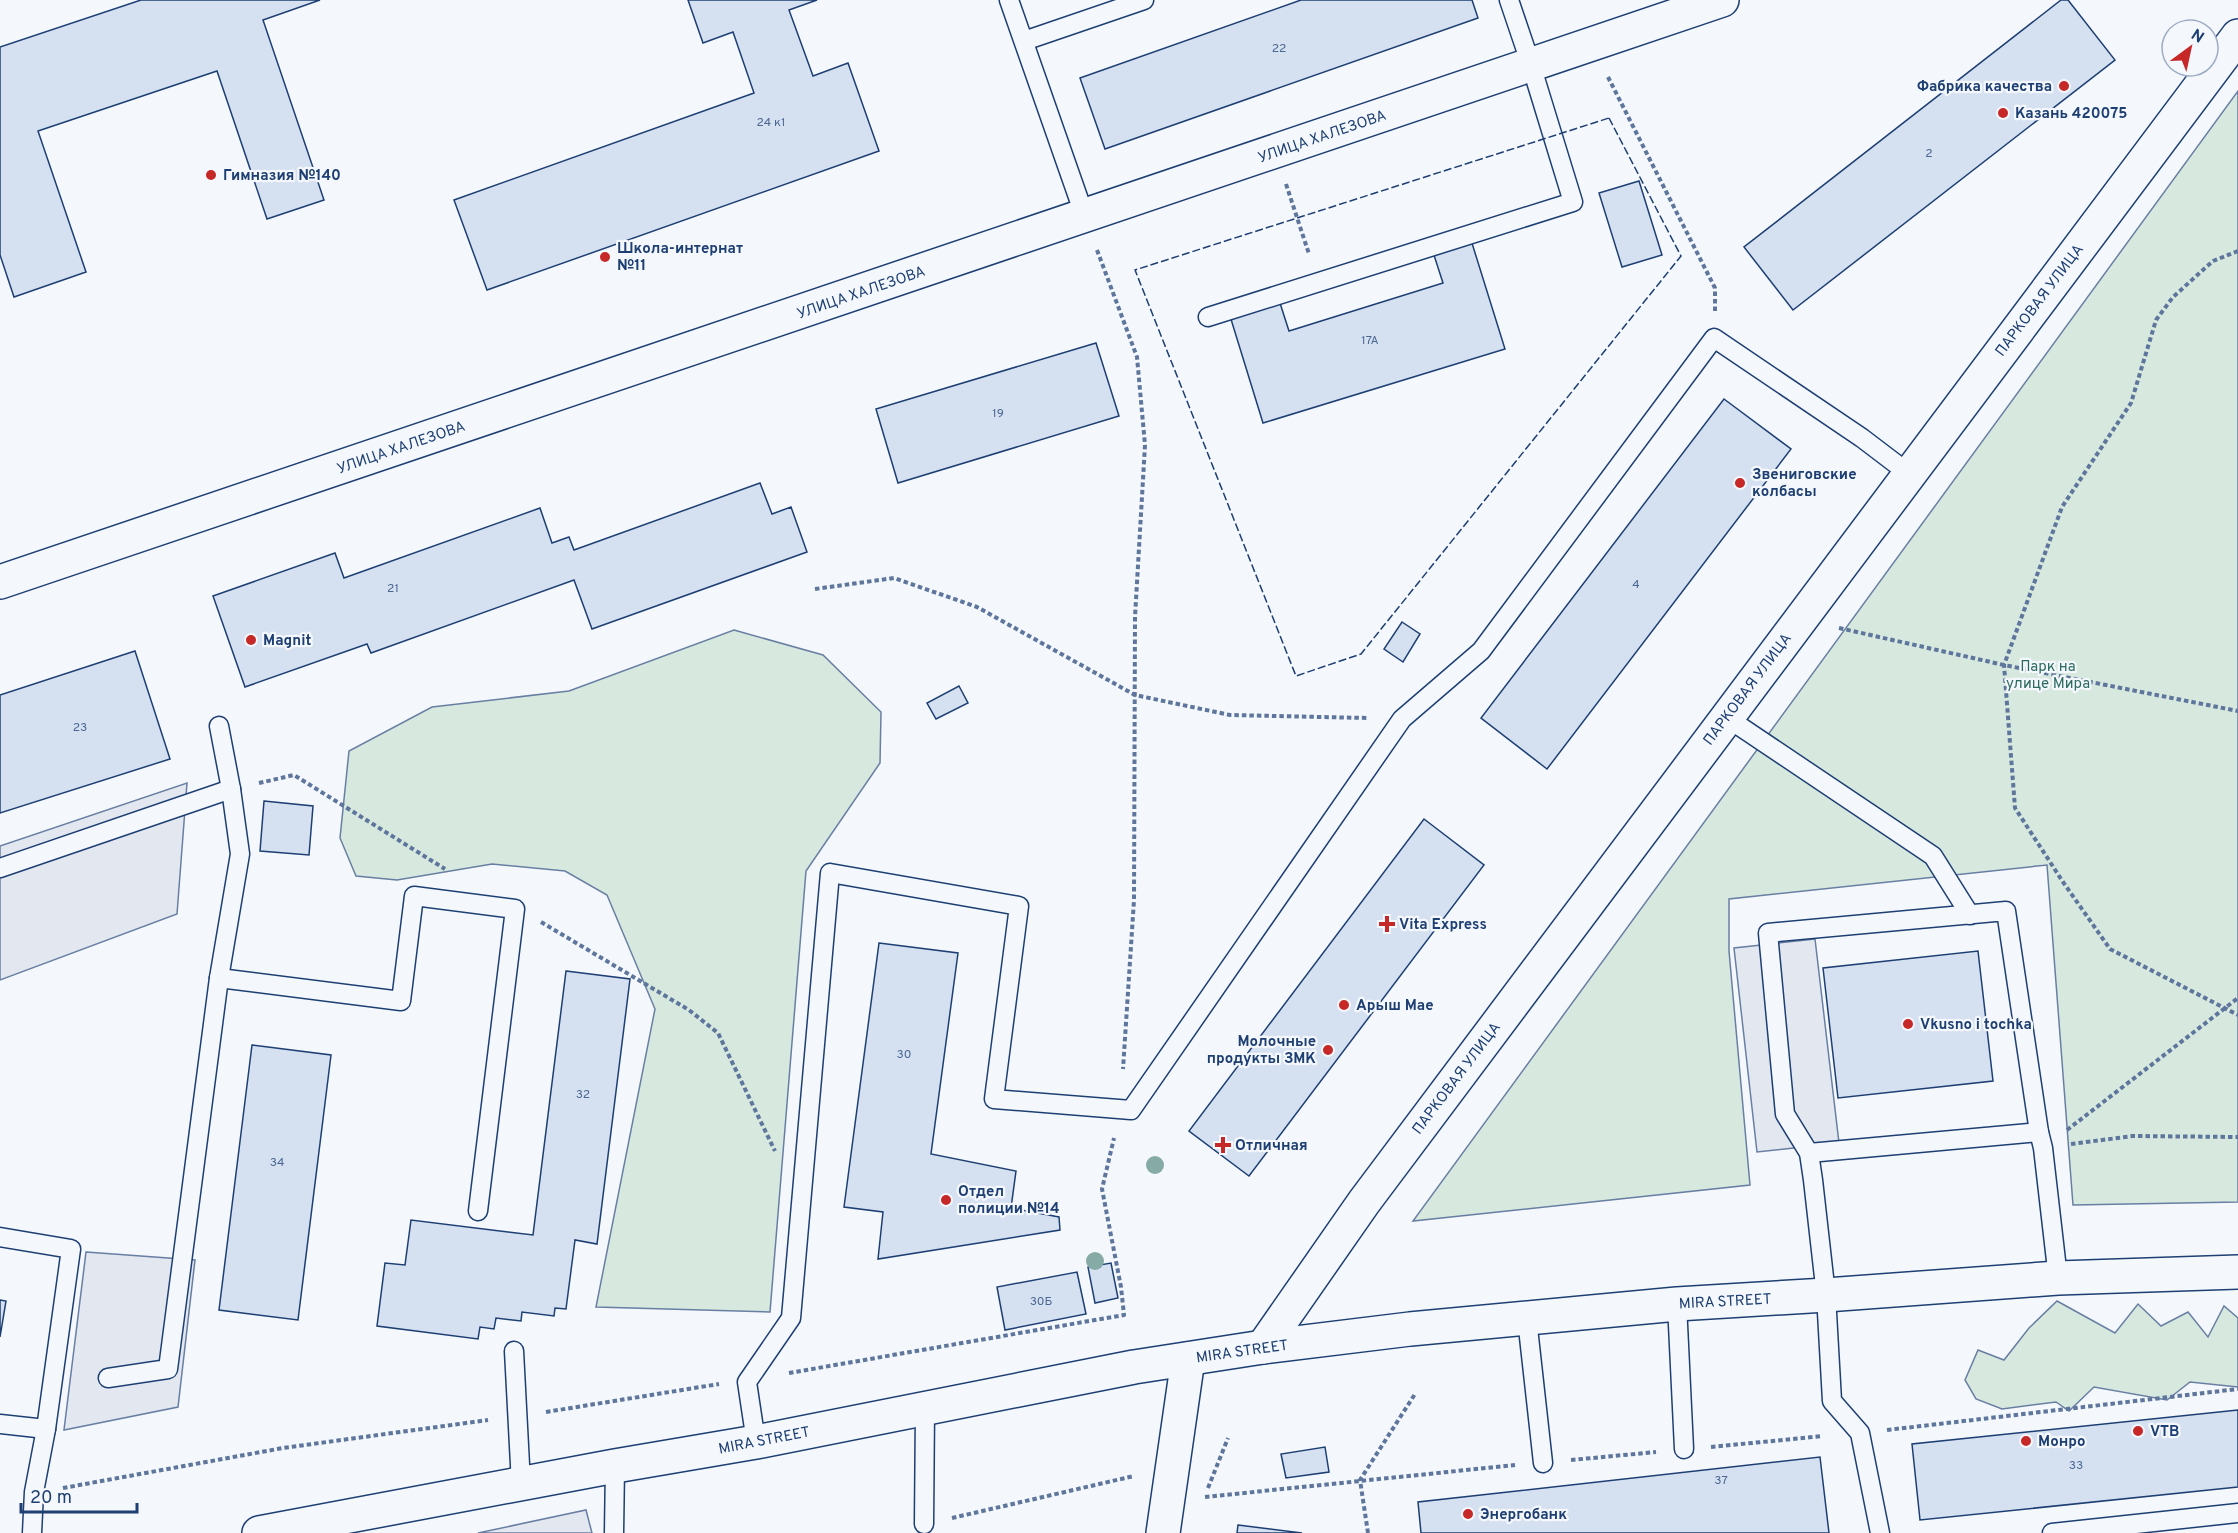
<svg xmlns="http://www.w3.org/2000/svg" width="2238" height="1533" viewBox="0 0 2238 1533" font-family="Overpass,sans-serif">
<rect width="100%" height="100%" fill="#f4f7fb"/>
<g fill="#d7e8df" stroke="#687fa3" stroke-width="1.5">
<polygon points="2238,91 2238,1202 2073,1205 2047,865 1729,899 1729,951 1750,1185 1413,1221"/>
<polygon points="734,630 823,655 881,712 880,763 806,871 770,1312 596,1307 655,1009 607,895 565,871 492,864 397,880 356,876 340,838 349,751 432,707 569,691"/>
<polygon points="2057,1301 2115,1333 2138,1304 2161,1326 2188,1312 2208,1337 2224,1306 2238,1318 2238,1387 2190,1382 2167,1400 2094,1387 2069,1411 2056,1402 2002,1409 1976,1399 1965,1380 1978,1350 2004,1360 2029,1328"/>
</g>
<g fill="#e3e8f0" stroke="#687fa3" stroke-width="1.5">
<polygon points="187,783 177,914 0,980 0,846"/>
<polygon points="1815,939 1839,1143 1757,1152 1734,948"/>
<polygon points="86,1252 195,1260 178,1407 64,1430"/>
<polygon points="586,1510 592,1533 478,1533"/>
</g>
<g fill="#d5e0f0" stroke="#1d3f73" stroke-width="1.5">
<polygon points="141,0 320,0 263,20 324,200 267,219 217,71 38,131 86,272 14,297 0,255 0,47"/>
<polygon points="688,0 817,0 789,10 813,76 848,63 879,151 487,290 454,200 754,93 733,32 703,43"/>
<polygon points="1301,0 1472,0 1478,18 1105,149 1080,78"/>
<polygon points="2061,0 2068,0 2115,60 1793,310 1744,247"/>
<polygon points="1639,181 1662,255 1622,267 1599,193"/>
<polygon points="1471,240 1505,349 1263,423 1230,316 1279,300 1289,331 1443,283 1433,252"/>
<polygon points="1096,343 1119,416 898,483 876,409"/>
<polygon points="1724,399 1791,449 1547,769 1481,718"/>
<polygon points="760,483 772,514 791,507 807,552 592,629 574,580 371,653 367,644 245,687 213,596 335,553 344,578 540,508 552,543 569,537 574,550"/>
<polygon points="1402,622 1420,634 1403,662 1384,649"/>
<polygon points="135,651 170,759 0,813 0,695"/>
<polygon points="959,686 968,703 936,719 927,703"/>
<polygon points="264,801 313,806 309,855 260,851"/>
<polygon points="1424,819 1484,865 1249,1176 1189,1131"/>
<polygon points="879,943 958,953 931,1154 1016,1171 1011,1208 1059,1217 1060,1230 878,1259 883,1212 844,1207"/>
<polygon points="1978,951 1993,1081 1838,1098 1823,968"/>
<polygon points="566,971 630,979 597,1244 575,1240 566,1309 555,1308 554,1316 522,1312 521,1321 496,1318 494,1329 480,1327 478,1339 377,1326 385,1263 405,1265 411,1220 533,1235"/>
<polygon points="252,1045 331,1055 298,1320 219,1310"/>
<polygon points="1111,1263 1118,1298 1095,1303 1088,1267"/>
<polygon points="1077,1272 1086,1314 1005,1330 997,1287"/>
<polygon points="0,1300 6,1301 0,1337"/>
<polygon points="2238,1410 2238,1487 1920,1520 1912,1444"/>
<polygon points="1325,1447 1329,1472 1286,1478 1281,1454"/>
<polygon points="1820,1457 1829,1533 1421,1533 1418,1502"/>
<polygon points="1238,1525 1302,1533 1237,1533"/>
</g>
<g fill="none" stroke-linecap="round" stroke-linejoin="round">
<g stroke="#1d3f73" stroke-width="21">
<g id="lane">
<polyline points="1009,0 1085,217"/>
<polyline points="1024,41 1144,0"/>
<polyline points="1208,317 1573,202 1531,65 1509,0"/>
<polyline points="1726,717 1933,856 1970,915"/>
<polyline points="0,868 231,789"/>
<polyline points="219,978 401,1001 414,896 515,909 478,1211"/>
<polyline points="1809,1153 2039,1132"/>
<polyline points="0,1237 71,1249 46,1429 34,1492 32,1533"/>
<polyline points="1677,1304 1684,1449"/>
<polyline points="1527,1319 1543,1463"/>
<polyline points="514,1351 521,1484"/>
<polyline points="108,1378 168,1369 219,978 240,854 231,789 219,726"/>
<polyline points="0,1424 46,1429"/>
<polyline points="756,1442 747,1382 791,1318 830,873 1019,906 994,1099 1131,1110 1402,719 1481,651 1714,338 1862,438 1908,473"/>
<polyline points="924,1524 925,1408"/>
<polyline points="614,1533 615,1466"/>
<polyline points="1880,1533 1860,1433 1832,1401 1826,1295 1813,1180 1809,1153 1785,1114 1768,933 2006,911 2039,1132 2043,1148 2058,1278"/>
<polyline points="2052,1533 2238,1513"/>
</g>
</g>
<g stroke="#1d3f73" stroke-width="36">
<g id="street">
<polyline points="0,582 1722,0"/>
<polyline points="1163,1533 1188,1359"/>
</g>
</g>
<g stroke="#1d3f73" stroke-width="36">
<polyline id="secondary" points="1263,1347 1364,1202 2238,36"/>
</g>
<g stroke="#1d3f73" stroke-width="36">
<polyline id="primary" points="259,1533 615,1466 756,1442 1134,1367 1263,1347 1410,1329 1677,1304 1826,1295 2058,1278 2238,1272"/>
</g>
<g stroke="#5e769c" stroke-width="4" stroke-dasharray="4.5 3" stroke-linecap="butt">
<polyline points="1608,77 1715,288 1715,311"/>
<polyline points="1286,184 1309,254"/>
<polyline points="1097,250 1137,357 1145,445 1135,617 1134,900 1123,1069"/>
<polyline points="2238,251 2213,261 2173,297 2156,320 2131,403 2062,507 2004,665 2015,808 2063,882 2110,949 2238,1015"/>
<polyline points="815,589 894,578 977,607 1135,695 1230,715 1368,718"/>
<polyline points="1839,628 2004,665 2238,711"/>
<polyline points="259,783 294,775 445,869"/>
<polyline points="541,922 689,1010 718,1033 775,1151"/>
<polyline points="2067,1130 2238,998"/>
<polyline points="2071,1144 2133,1136 2238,1137"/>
<polyline points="789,1373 1124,1315 1121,1287 1102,1189 1114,1138"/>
<polyline points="546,1412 719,1384"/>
<polyline points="1887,1430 2238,1389"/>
<polyline points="1711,1447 1823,1436"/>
<polyline points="1571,1460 1656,1452"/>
<polyline points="63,1488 283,1448 488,1420"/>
<polyline points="1208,1488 1228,1438"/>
<polyline points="1205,1497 1515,1465"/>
<polyline points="952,1518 1134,1476"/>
<polyline points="1368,1533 1360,1480 1415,1394"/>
</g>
<use href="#lane" stroke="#f4f7fb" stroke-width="18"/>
<use href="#street" stroke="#f4f7fb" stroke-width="33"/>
<use href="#secondary" stroke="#f4f7fb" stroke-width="33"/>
<use href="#primary" stroke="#f4f7fb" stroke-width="33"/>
<polygon stroke="#1d3f73" stroke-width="1.5" stroke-dasharray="8 3" stroke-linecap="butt" points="1609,118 1681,256 1361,654 1296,676 1135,270"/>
</g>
<g fill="#86aba6">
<circle cx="1155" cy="1165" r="9"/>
<circle cx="1095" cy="1261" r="9"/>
</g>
<g fill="#c62828" stroke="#f4f7fb" stroke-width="2">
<circle cx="2064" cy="86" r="6"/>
<circle cx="2003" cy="113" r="6"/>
<circle cx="211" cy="175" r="6"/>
<circle cx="605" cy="257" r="6"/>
<circle cx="1740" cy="483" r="6"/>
<circle cx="251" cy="640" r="6"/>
<path d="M1384 915h6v6h6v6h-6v6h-6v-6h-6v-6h6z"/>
<circle cx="1344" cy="1005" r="6"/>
<circle cx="1908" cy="1024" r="6"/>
<circle cx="1328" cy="1050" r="6"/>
<path d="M1220 1136h6v6h6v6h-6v6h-6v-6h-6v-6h6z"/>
<circle cx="946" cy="1200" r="6"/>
<circle cx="2138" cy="1431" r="6"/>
<circle cx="2026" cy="1441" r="6"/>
<circle cx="1468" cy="1514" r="6"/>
</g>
<g text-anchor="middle" stroke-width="4.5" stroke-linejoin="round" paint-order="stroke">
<g font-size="12" fill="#4b6792">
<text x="1279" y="52">22</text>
<text x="771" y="126">24 к1</text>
<text x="1929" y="157">2</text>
<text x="1370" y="344">17А</text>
<text x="998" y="417">19</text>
<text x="1636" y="588">4</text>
<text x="393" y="592">21</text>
<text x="80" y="731">23</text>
<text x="904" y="1058">30</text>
<text x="583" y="1098">32</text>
<text x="277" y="1166">34</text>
<text x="1041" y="1305">30Б</text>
<text x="2076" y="1469">33</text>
<text x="1721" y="1484">37</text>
</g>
<g font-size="15" font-weight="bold" fill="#1d3f73" stroke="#f4f7fb" text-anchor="start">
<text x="2052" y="91" text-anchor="end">Фабрика качества</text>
<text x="2015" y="118">Казань 420075</text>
<text x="223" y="180">Гимназия №140</text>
<text x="617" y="253">Школа-интернат<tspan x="617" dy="17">№11</tspan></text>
<text x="1752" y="479">Звениговские<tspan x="1752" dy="17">колбасы</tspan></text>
<text x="263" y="645">Magnit</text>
<text x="1399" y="929">Vita Express</text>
<text x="1356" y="1010">Арыш Мае</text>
<text x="1920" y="1029">Vkusno i tochka</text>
<text x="1316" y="1046" text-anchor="end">Молочные<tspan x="1316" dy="17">продукты ЗМК</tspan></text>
<text x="1235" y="1150">Отличная</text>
<text x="958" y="1196">Отдел<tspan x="958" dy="17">полиции №14</tspan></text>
<text x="2150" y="1436">VTB</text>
<text x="2038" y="1446">Монро</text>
<text x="1480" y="1519">Энергобанк</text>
</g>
<g font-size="15" fill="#1d3f73" stroke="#f4f7fb">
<text transform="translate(1322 136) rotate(-19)" y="5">УЛИЦА ХАЛЕЗОВА</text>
<text transform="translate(861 292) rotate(-19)" y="5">УЛИЦА ХАЛЕЗОВА</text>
<text transform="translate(2039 300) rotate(-53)" y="5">ПАРКОВАЯ УЛИЦА</text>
<text transform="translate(401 447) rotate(-19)" y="5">УЛИЦА ХАЛЕЗОВА</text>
<text transform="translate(1747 689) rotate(-53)" y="5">ПАРКОВАЯ УЛИЦА</text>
<text transform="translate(1456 1078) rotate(-53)" y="5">ПАРКОВАЯ УЛИЦА</text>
<text transform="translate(1725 1301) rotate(-3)" y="5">MIRA STREET</text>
<text transform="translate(1242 1351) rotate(-8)" y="5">MIRA STREET</text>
<text transform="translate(764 1440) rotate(-11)" y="5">MIRA STREET</text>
</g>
<g font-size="15" fill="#2c6c60" stroke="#f4f7fb">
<text x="2048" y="671">Парк на<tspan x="2048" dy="17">улице Мира</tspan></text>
</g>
</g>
<g transform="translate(2190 48) rotate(33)"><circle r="28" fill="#f4f7fb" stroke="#9eadc5" stroke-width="1.5"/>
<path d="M0-4.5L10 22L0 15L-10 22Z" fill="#c62828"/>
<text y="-9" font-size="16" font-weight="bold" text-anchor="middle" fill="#1d3f73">N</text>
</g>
<path d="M21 1503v9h116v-9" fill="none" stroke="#1d3f73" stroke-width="3"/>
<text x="30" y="1503" font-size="18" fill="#1d3f73" stroke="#f4f7fb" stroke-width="4.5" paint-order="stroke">20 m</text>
</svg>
